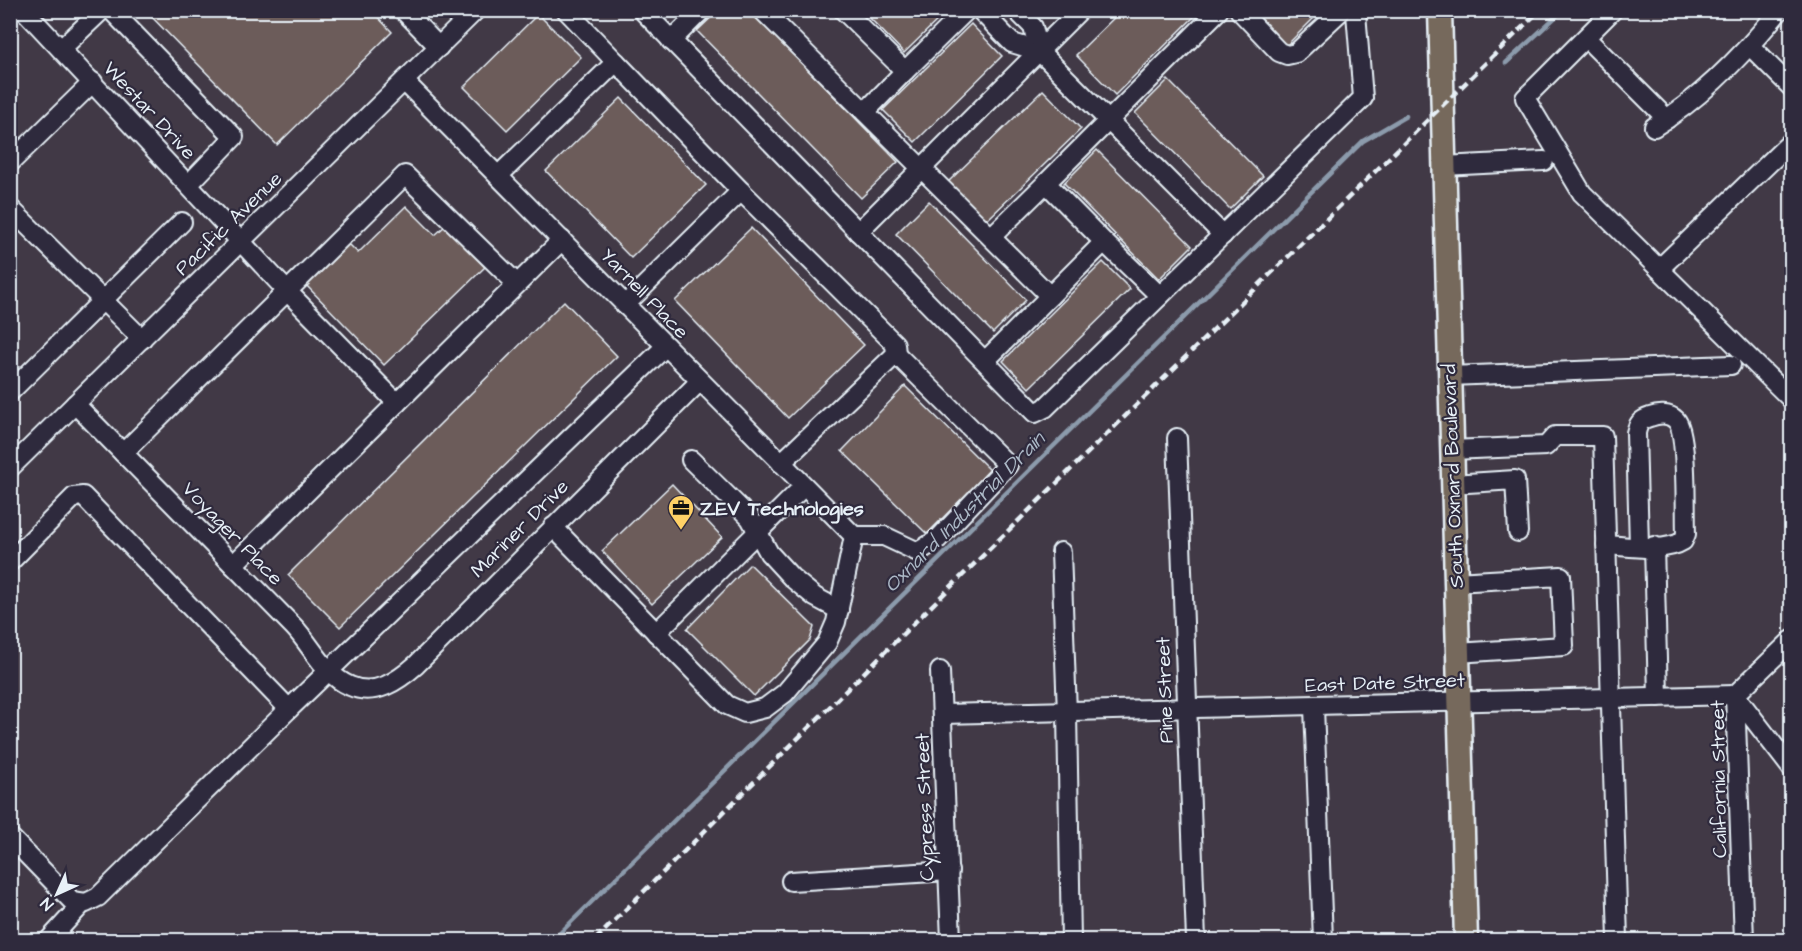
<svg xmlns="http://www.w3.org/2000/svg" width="1802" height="951" viewBox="0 0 1802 951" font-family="'Architects Daughter',sans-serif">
<rect width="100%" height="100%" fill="#413946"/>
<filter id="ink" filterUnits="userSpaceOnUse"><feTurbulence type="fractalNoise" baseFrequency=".0167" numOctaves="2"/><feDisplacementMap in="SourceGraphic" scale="12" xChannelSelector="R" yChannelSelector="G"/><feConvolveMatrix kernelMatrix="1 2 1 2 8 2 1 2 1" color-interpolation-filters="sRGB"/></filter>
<g filter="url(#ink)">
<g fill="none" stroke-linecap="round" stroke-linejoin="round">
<g stroke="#8c9bac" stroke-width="4.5">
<polyline points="1506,63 1563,10"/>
<polyline points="553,940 1363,141 1406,116"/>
</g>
</g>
<g fill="#6c5c5a" stroke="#e8f1f8" stroke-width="1.5">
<polygon points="145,10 371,10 392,32 277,145"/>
<polygon points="719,10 750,10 898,162 861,198 697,31"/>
<polygon points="862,10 938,10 943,15 904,53"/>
<polygon points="1122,10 1201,10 1115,95 1076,55"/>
<polygon points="1250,10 1315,10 1318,14 1285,47"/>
<polygon points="538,14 581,57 507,130 464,87"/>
<polygon points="971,24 1002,56 915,142 883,110"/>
<polygon points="1168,80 1263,176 1230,209 1135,113"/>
<polygon points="1043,90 1081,129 986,221 948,182"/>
<polygon points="621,98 706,185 631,258 546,171"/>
<polygon points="1097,150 1192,246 1159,279 1064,183"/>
<polygon points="929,201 1026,300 993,333 896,234"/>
<polygon points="406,206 435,235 445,226 485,267 384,365 305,284 347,242 358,253"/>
<polygon points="751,228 864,345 788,418 675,301"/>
<polygon points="1103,262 1130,289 1029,388 1003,361"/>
<polygon points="564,301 617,356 340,627 288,575"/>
<polygon points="905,386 990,470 927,534 842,451"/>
<polygon points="672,484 722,537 652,604 602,551"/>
<polygon points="750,564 814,627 810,640 754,696 687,629"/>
</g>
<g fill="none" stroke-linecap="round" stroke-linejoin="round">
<g stroke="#e8f1f8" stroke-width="22">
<g id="minor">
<polyline points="24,10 287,291 397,403"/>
<polyline points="111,10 234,137 189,184"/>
<polyline points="403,10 439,47"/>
<polyline points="566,10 616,62"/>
<polyline points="642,10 1035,413 1045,408 1363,98 1356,13 1354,10"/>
<polyline points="762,10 1050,296"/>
<polyline points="843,10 905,71 865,112"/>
<polyline points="980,10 1012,43 1039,51 1033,27 1016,10"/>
<polyline points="1239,10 1279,52 1287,55 1296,53 1342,10"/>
<polyline points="1613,10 1525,98 1582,193 1792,400"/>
<polyline points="1586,38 1667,119"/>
<polyline points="671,41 702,10"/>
<polyline points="1750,46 1792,88"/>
<polyline points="61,49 102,10"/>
<polyline points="1039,51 1223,235"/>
<polyline points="905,71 967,10"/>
<polyline points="404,81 854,536"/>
<path d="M1654 127C1702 98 1744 54 1780 10"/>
<polyline points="10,163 93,82"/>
<polyline points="1443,166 1544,161"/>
<polyline points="498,176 616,62 741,191"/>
<polyline points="10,208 142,339"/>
<polyline points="858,232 1080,10"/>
<polyline points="991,237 1046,183"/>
<polyline points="1104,242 1046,183 1219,10"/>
<polyline points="1659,269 1792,141"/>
<polyline points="625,305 741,191 895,344 896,354 781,463"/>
<polyline points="985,361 1104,242 1160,296"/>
<polyline points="1449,376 1731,365"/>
<polyline points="10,392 182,222"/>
<path d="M75 404C148 478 221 553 294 627 312 646 325 676 350 686 375 697 398 681 416 665L700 381"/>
<polyline points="1177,438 1196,940"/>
<polyline points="1451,450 1546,446 1555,436 1603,436 1618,940"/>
<polyline points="123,453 405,175 517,284"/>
<polyline points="691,460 750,518 769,553 792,578 815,597 839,610"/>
<polyline points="10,468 476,10"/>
<polyline points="1452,484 1515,480 1518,532"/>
<polyline points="553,527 727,705 745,713 765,708 785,693 827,643 836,622 854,536"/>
<polyline points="854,536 884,536 918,552 938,539 1008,465 896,354"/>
<path d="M1606 545C1628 546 1664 553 1683 541L1686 534C1685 514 1688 432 1676 420 1669 413 1658 414 1650 417 1640 420 1638 424 1636 433L1639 546"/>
<polyline points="1654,546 1658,697"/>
<polyline points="1061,552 1067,713 1071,940"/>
<polyline points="10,562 74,497 83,496 289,709 666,346"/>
<polyline points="233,565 562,240"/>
<polyline points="1455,582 1561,576 1564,646 1457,653"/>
<polyline points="656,633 804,486"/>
<polyline points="940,671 951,940"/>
<polyline points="1314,707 1323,940"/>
<polyline points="943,714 1735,695 1792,769"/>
<polyline points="10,837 72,901 86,903 98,897 289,709"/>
<polyline points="791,881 949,871"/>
<polyline points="49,940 83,903"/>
<polyline points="1744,940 1735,695 1792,640"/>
</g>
</g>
<g stroke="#e8f1f8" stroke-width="27">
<polyline id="major" points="1440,10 1466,940"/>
</g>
<use href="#minor" stroke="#2f2a3d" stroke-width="18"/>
<use href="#major" stroke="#76695c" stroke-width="22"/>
<polyline stroke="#e8f1f8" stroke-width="4.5" stroke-dasharray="9 4.5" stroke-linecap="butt" points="595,940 916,621 1540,10"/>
</g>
</g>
<defs>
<g id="office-pin" transform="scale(1.35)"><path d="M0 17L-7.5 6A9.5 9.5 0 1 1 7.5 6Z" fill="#ffd166" stroke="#2f2a3d"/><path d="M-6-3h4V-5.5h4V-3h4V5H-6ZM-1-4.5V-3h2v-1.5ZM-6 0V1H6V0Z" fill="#111"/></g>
</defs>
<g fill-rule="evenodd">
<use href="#office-pin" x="681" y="508"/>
</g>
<g text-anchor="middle" stroke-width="4.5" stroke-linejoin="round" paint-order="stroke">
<g font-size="20" fill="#e8f1f8" stroke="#2f2a3d">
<text transform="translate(150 110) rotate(47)" y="7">Westar Drive</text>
<text transform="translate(228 223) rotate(-44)" y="7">Pacific Avenue</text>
<text transform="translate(645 293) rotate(46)" y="7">Yarnell Place</text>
<text transform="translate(1452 476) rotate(-92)" y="7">South Oxnard Boulevard</text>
<text transform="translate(519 528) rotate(-45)" y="7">Mariner Drive</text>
<text transform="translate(233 533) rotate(46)" y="7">Voyager Place</text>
<text transform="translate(1385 682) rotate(-2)" y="7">East Date Street</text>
<text transform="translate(1164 690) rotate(-92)" y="7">Pine Street</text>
<text transform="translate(1718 779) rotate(-91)" y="7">California Street</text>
<text transform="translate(924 807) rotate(-92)" y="7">Cypress Street</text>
</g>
<g font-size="20" font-weight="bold" fill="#e8f1f8" stroke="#2f2a3d" text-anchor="start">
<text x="700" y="515">ZEV Technologies</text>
</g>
<g font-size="21" font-style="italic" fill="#abb8c6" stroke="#2f2a3d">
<text transform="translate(964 512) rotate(-45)" y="7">Oxnard Industrial Drain</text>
</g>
</g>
<rect width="1802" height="951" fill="none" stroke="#2f2a3d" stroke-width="36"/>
<rect x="18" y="18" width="1766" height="915" fill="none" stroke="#e8f1f8" stroke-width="2" filter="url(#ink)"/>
<g transform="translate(57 894) rotate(225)" stroke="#2f2a3d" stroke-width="4.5" paint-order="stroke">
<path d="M0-4.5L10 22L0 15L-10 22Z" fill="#e8f1f8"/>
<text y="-9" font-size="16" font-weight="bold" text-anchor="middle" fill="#e8f1f8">N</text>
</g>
</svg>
